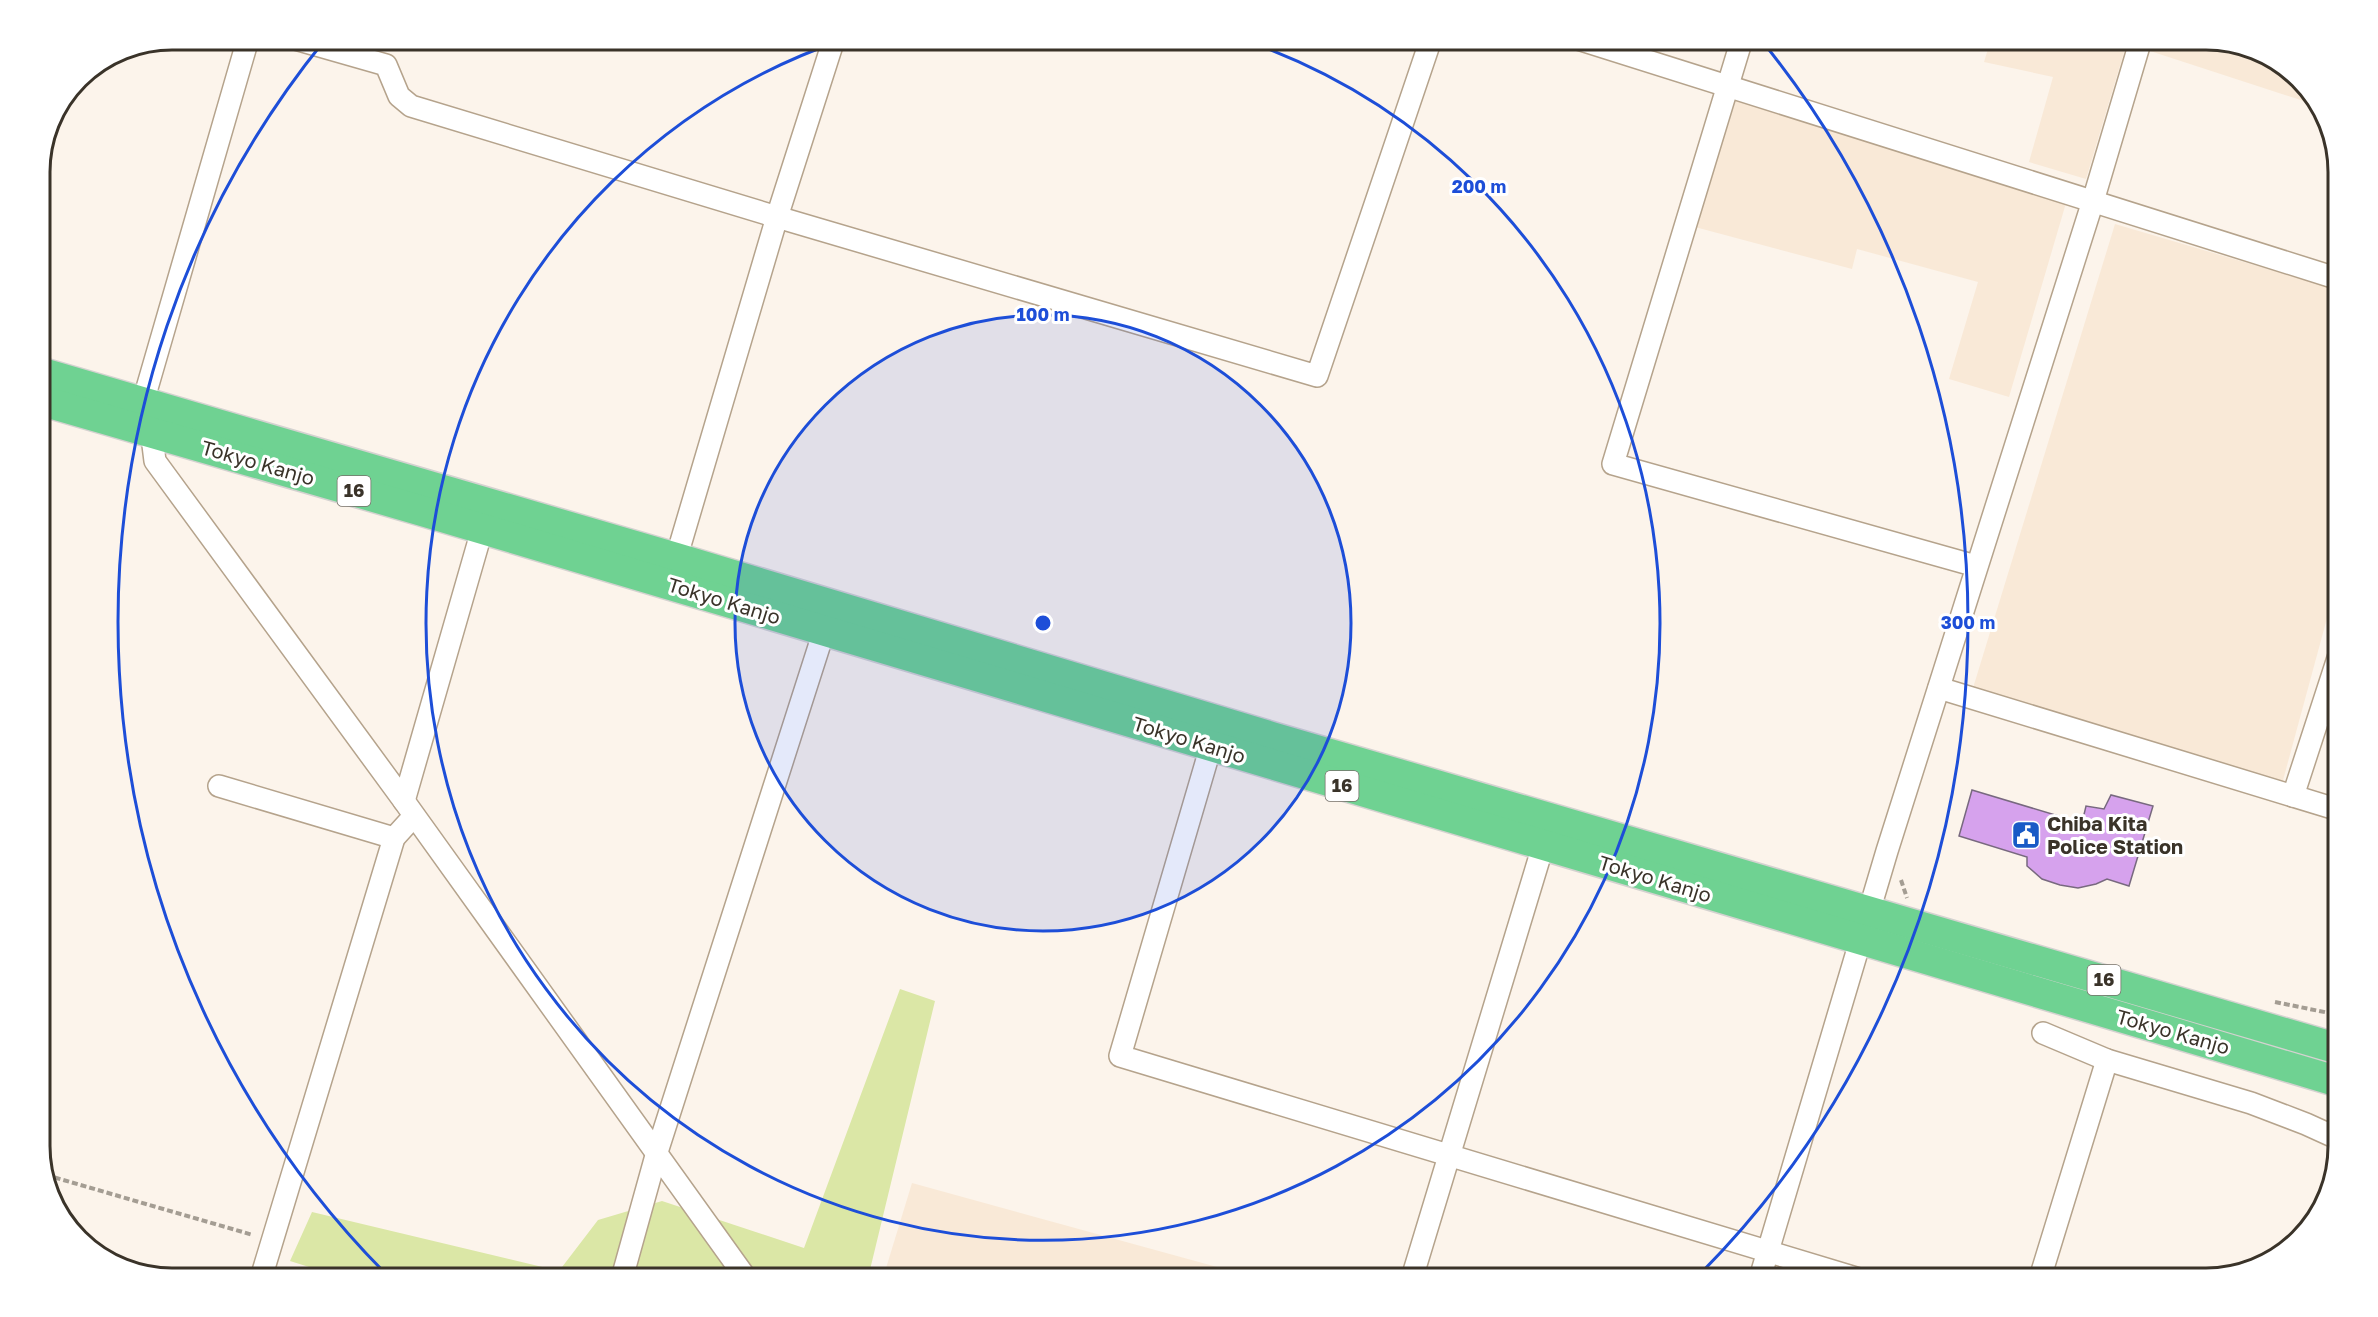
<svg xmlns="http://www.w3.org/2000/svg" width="2378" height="1317" viewBox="0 0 2378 1317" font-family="'Golos Text',sans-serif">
<rect width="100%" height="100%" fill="#fcf4eb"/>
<g fill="#f9e9d7">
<polygon points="1991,39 2128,39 2086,179 2029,162 2053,77 1984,62"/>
<polygon points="2151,39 2207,39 2273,57 2322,107 2147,50"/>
<polygon points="1734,97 2066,203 2009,397 1949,379 1978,282 1857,249 1852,269 1695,227"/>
<polygon points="2115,224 2339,290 2339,574 2282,784 1973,688"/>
<polygon points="912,1183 1228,1270 1226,1278 883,1278"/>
</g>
<polygon fill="#dbe7a6" points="900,989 935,1001 868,1278 344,1278 290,1261 312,1212 559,1271 598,1220 662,1201 804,1248"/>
<polygon fill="#d6a2ed" stroke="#78697f" stroke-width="1.5" points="1972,790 2082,823 2086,806 2104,809 2111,795 2153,806 2129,886 2107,879 2096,884 2078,888 2060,885 2042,879 2027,866 2027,857 1959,836"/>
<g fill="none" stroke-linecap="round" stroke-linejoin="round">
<g stroke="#b5a38c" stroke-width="24">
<g id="minor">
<polyline points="295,39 386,65 399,96 411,106 777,217 1317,376 1431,39"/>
<polyline points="1578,39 2339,279"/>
<polyline points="1742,39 1613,464 1976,566"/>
<polyline points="143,402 248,39"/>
<polyline points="156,434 153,445 155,461 404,801 746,1278"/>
<polyline points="673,569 777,217 834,39"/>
<polyline points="1939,688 2339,810"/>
<polyline points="1211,746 1120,1056 1856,1278"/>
<polyline points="219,786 394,838"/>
<polyline points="2293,796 2339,655"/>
<polyline points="404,801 482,530"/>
<polyline points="2043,1033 2107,1060 2251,1103 2306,1124 2339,1139"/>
<polyline points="261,1278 394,838 414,816"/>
<polyline points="622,1278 657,1152 824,631"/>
<polyline points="1412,1278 1543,846"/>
<polyline points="1760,1278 1887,851 2093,201 2141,39"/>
<polyline points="2040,1278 2107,1060"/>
</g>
</g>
<g stroke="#d4d2d0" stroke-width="33">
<g id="highway">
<polyline points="39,372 676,558 1272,737 2339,1049"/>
<polyline points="39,400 419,510 2339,1082"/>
</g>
</g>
<g stroke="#a49d93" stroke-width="4" stroke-dasharray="6 3" stroke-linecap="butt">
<polyline points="1901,880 1907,898"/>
<polyline points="2275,1002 2339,1015"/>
<polyline points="46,1175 253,1235"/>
</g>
<use href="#minor" stroke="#fff" stroke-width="21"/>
<use href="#highway" stroke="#6fd292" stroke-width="30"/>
</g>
<circle cx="1043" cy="623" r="308" fill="#1d4ed8" fill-opacity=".12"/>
<g fill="none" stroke="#1d4ed8" stroke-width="3">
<circle cx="1043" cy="623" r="308"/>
<path d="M1244 40A617 617 0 1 1 842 40"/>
<path d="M389 1277A925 925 0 0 1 324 41M1762 41A925 925 0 0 1 1697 1277"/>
</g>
<defs>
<g id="civic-square" transform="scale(1.5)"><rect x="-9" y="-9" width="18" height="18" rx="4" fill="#195ac6" stroke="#fff"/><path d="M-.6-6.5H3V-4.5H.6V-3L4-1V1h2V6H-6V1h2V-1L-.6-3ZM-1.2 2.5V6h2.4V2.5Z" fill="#fff"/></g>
</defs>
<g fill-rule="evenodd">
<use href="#civic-square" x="2026" y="835"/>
</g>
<g text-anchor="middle" stroke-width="6" stroke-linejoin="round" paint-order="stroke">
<g fill="#fff" stroke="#757069" stroke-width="1.5">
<rect x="337.5" y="476" width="33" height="30" rx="4.5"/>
<rect x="1325.5" y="771" width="33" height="30" rx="4.5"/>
<rect x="2087.5" y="965" width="33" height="30" rx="4.5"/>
</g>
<g font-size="18" font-weight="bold" fill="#3a3329">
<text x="354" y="497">16</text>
<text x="1342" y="792">16</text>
<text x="2104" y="986">16</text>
</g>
<g font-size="20" fill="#3a3329" stroke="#fff">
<text transform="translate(258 463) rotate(16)" y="7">Tokyo Kanjo</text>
<text transform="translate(724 601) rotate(17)" y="7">Tokyo Kanjo</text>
<text transform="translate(1189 740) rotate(17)" y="7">Tokyo Kanjo</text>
<text transform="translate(1655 879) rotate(17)" y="7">Tokyo Kanjo</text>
<text transform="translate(2173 1032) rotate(16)" y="7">Tokyo Kanjo</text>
</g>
<g font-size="20" font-weight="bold" fill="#3a3329" stroke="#fff" text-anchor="start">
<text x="2047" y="831">Chiba Kita<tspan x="2047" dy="23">Police Station</tspan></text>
</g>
</g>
<path d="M0 0H2378V1317H0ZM172 50H2206A122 122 0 0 1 2328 172V1146A122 122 0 0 1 2206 1268H172A122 122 0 0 1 50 1146V172A122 122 0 0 1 172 50Z" fill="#fff" fill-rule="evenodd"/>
<path fill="none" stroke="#3a3329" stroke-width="3" d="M172 50H2206A122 122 0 0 1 2328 172V1146A122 122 0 0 1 2206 1268H172A122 122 0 0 1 50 1146V172A122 122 0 0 1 172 50Z"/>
<circle cx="1043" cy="623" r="9" fill="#1d4ed8" stroke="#fff" stroke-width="3"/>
<g font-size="18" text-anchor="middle" font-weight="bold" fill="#1d4ed8" stroke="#fff" stroke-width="6" stroke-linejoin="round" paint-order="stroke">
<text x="1479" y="193">200 m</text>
<text x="1043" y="321">100 m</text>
<text x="1968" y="629">300 m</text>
</g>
</svg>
